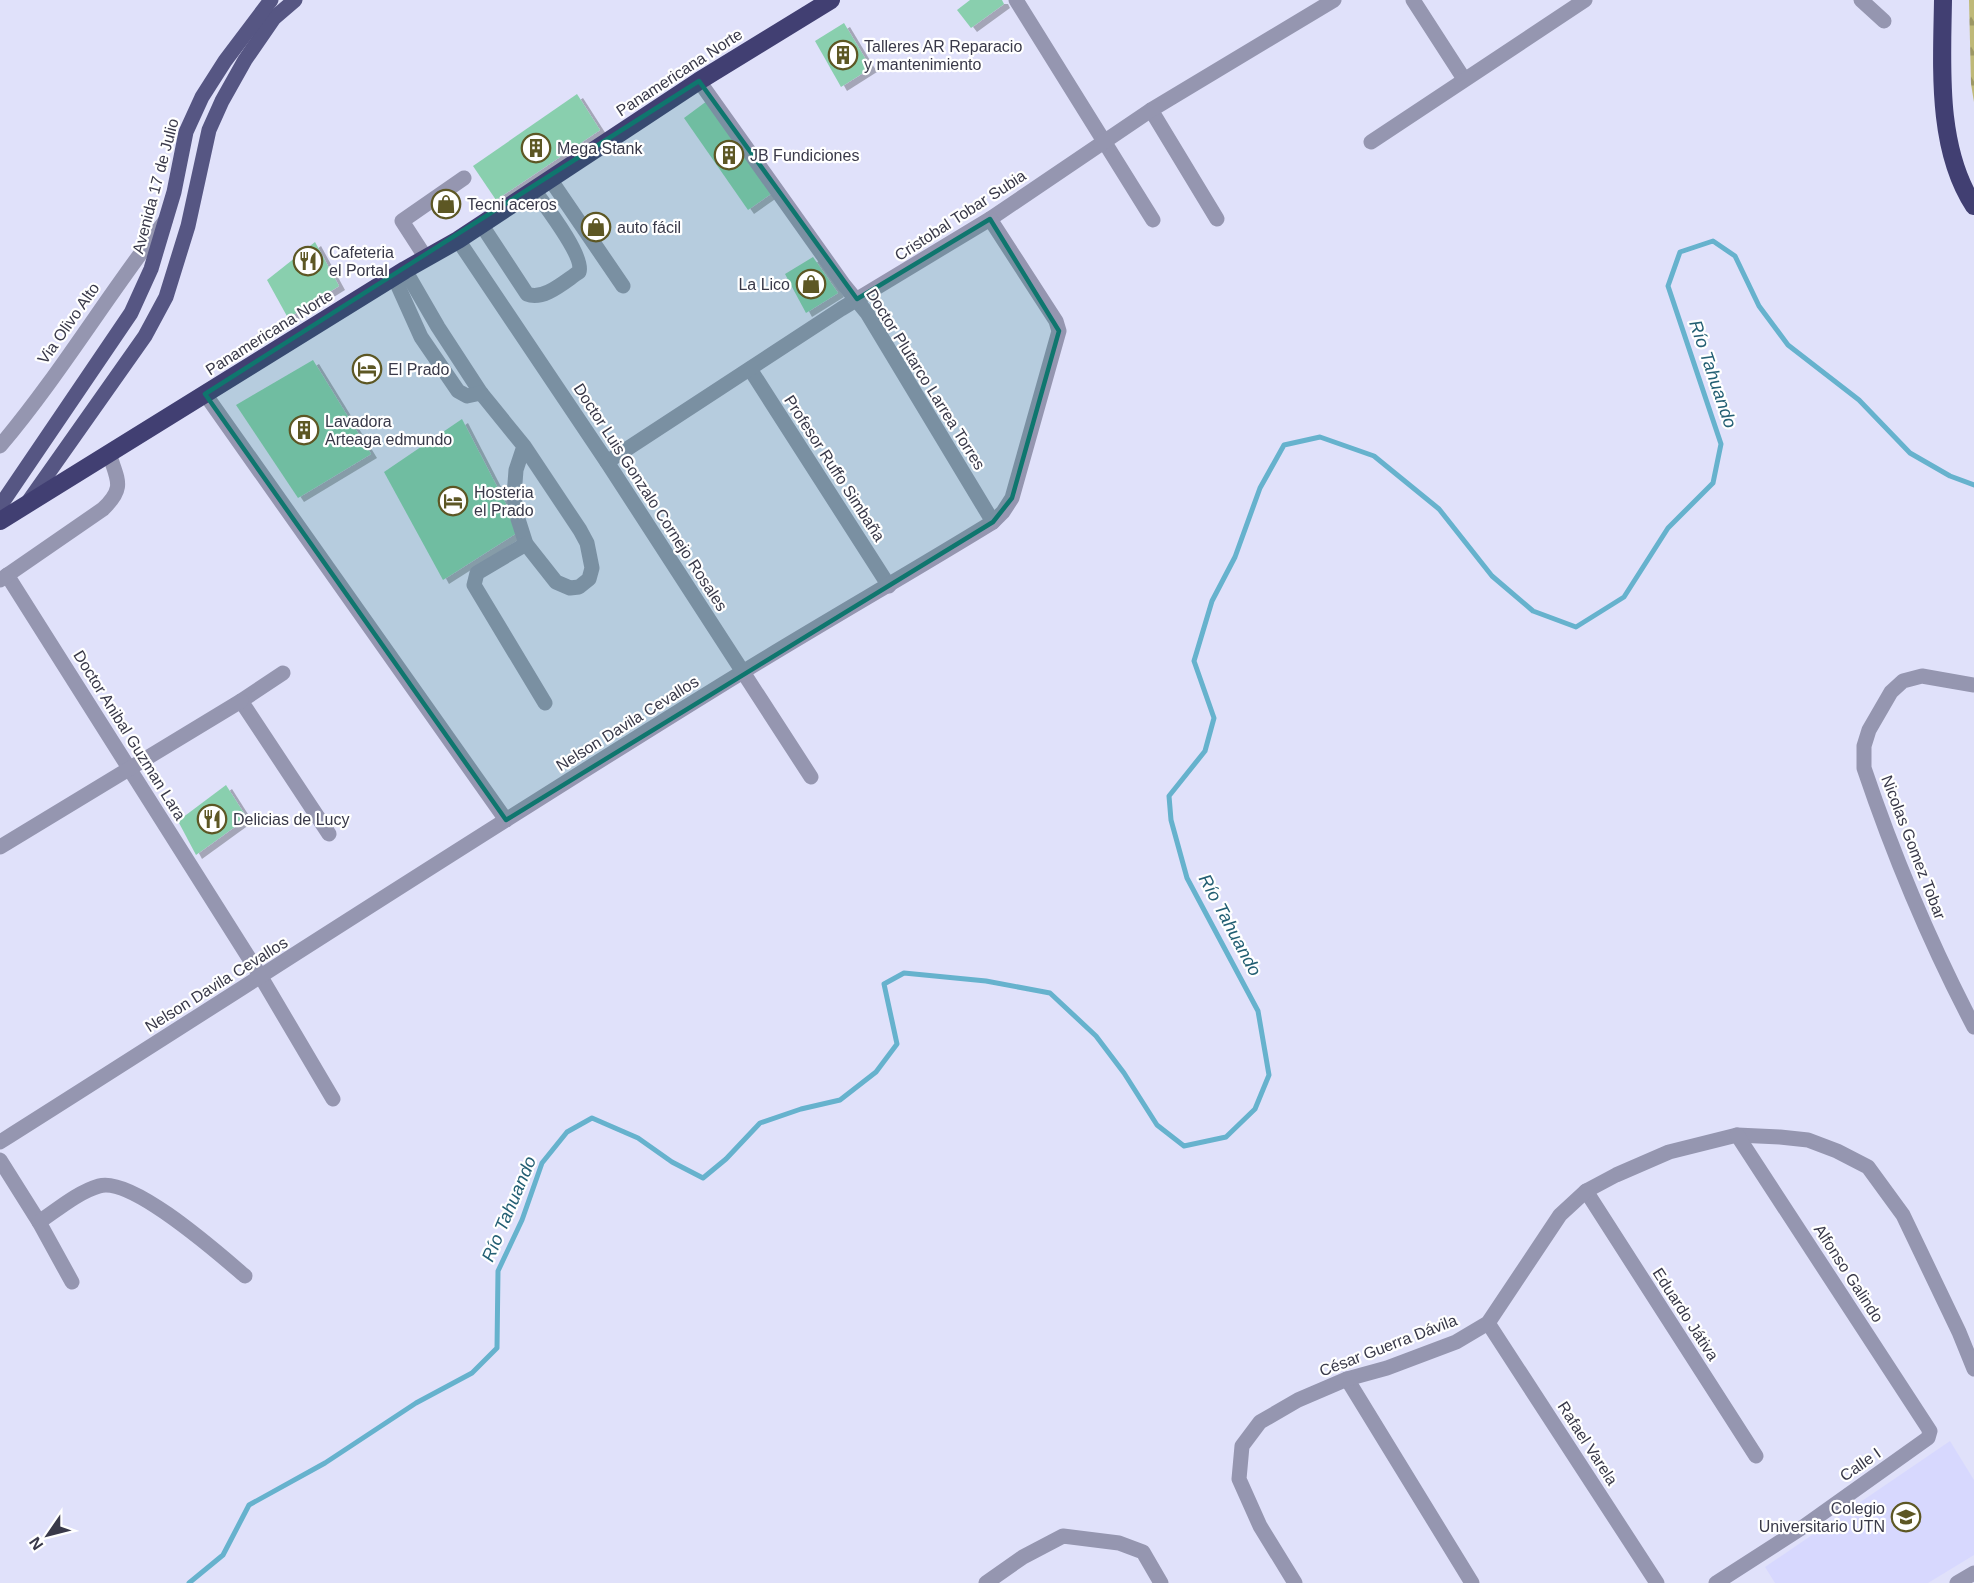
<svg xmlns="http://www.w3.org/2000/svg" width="1974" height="1583" viewBox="0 0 1974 1583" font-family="Helvetica,sans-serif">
<defs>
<pattern id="forest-firs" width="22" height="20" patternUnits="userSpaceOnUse" patternTransform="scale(1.5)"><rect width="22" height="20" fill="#bfb978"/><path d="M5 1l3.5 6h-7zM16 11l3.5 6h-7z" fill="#9c9764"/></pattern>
<filter id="shadow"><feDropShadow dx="6" dy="4" stdDeviation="0" flood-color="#0004"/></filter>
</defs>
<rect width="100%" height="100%" fill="#e0e1fa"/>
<polygon fill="#d7d8fe" points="1950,1441 1974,1480 1974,1555 1928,1583 1775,1583 1765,1567"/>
<polygon fill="url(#forest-firs)" points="1969,0 1974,0 1974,102 1971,84"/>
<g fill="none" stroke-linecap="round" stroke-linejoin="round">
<polyline stroke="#66b2cd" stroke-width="5" points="189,1583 223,1555 249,1505 325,1463 416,1403 472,1373 497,1348 498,1271 522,1220 542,1163 567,1132 592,1118 638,1138 672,1162 703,1178 726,1159 760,1123 801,1109 840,1100 876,1072 897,1044 884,984 904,973 986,981 1050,993 1096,1036 1124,1073 1157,1125 1184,1146 1226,1137 1255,1109 1269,1075 1258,1011 1187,878 1171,820 1169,796 1205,751 1214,718 1194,661 1212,601 1235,557 1260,488 1284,445 1320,437 1374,456 1439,509 1492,576 1533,611 1576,627 1624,597 1668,528 1713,483 1721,444 1668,286 1680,252 1713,241 1735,256 1759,306 1788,345 1859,400 1910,453 1950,476 1974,485"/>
</g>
<g fill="#89cfae" filter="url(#shadow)">
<polygon points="970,0 1002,0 1004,4 971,28 957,10"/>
<polygon points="844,23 871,68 841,87 815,41"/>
<polygon points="577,94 600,130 496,200 473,166"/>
<polygon points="711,98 775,191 748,210 684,118"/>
<polygon points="315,242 339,286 288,318 267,280"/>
<polygon points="813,257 838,293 806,313 785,274"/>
<polygon points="313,360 371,454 298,498 236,405"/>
<polygon points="462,419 520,531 443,580 384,472"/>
<polygon points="226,785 247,818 196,855 178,821"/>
</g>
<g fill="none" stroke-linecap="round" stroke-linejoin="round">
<g stroke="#9596b0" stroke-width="15">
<polyline points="1016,0 1153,220"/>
<polyline points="1413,0 1464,79"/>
<polyline points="1861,0 1884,21"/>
<polyline points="699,81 844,285 867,313 993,522"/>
<polyline points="1151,110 1217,219"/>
<polyline points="1371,142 1585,0"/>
<polyline points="550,179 623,286"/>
<path d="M481 224 527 294C544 301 565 281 579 272 585 257 544 204 534 190"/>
<polyline points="458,240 607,462 811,777"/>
<polyline points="426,258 402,221 464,178"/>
<polyline points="405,270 438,327 481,393 524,446 580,530 587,543 592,568 589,579 579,587 570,588 556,582 526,544 518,519 514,496 516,470 524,446"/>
<polyline points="394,277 421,337 458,391 467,396 481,393"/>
<polyline points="750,369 889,586"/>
<polyline points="205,394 506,820"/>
<path d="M0 446C60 375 108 294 165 221"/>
<polyline points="607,462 841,309 990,219 1151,110 1334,0"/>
<polyline points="526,544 477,573 474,585 545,703"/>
<polyline points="7,575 261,977 333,1099"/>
<path d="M0 580 103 509C126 487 117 480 109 453"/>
<polyline points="283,673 241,701 329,834"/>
<path d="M1974 685 1922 676 1903 681 1891 692 1869 730 1864 746V768C1894 857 1930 943 1974 1027"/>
<polyline points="0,847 241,701"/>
<path d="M0 1142C247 986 492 826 741 673 824 622 910 573 993 522L1003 512 1012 498 1059 331 1056 321 990 219"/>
<polyline points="0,1160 39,1222 72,1282"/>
<polyline points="1586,1191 1756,1456"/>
<path d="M39 1222C57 1210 78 1192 99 1186 132 1176 219 1254 245 1276"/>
<polyline points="1488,1323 1657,1583"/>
<polyline points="1347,1379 1472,1583"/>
<polyline points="986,1583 1023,1557 1063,1536 1119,1543 1143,1552 1161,1583"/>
<polyline points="1295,1583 1260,1526 1239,1479 1242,1446 1260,1422 1298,1400 1347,1379 1387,1368 1456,1342 1488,1323 1560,1215 1586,1191 1616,1175 1669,1152 1737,1135 1780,1137 1808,1140 1837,1151 1868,1167 1903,1215 1959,1332 1974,1369"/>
<polyline points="1716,1583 1803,1527 1928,1438 1930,1431 1737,1135"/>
<polyline points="1957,1583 1974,1573"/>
</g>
<g stroke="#565683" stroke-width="15">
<polyline points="28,502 145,336 166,297 188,226 209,130 222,101 245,60 274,18 295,0"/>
<polyline points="0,506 131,313 151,269 174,192 186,132 202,97 225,61 271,0"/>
</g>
<g stroke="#413f72" stroke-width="18">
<path d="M1943 0C1942 66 1936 148 1974 206"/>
<polyline points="0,521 405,270 458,240 699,81 831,0"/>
</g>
</g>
<path fill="#0f766e" fill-opacity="0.2" stroke="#0f766e" stroke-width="4.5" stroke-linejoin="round" d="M699 81 857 299 990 219 1059 331 1012 498 993 522 506 820 205 394Z"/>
<defs>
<g id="building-ring" transform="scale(1.5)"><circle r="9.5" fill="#fff" stroke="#5d5724" stroke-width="1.5"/><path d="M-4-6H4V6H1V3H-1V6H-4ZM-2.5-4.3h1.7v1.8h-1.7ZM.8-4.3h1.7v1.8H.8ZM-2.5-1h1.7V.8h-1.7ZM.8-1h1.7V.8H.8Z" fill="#5d5724"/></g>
<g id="shop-ring" transform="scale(1.5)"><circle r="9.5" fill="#fff" stroke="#5d5724" stroke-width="1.5"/><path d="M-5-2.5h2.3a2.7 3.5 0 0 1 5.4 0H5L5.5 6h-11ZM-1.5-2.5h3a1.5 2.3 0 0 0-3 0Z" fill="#5d5724"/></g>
<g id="restaurant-ring" transform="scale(1.5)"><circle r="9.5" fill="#fff" stroke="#5d5724" stroke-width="1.5"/><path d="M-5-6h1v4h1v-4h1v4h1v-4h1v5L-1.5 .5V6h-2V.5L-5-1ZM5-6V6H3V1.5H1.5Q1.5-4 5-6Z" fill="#5d5724"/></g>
<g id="hotel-ring" transform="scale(1.5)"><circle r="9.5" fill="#fff" stroke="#5d5724" stroke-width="1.5"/><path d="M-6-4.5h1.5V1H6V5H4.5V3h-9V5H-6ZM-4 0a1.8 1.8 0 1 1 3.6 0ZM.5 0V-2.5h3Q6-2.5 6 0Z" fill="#5d5724"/></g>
<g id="school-ring" transform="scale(1.5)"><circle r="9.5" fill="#fff" stroke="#5d5724" stroke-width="1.5"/><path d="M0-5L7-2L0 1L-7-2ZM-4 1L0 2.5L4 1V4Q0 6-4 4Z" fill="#5d5724"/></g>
</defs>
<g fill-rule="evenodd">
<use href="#building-ring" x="843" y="55"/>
<use href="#building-ring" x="536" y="148"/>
<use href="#building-ring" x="729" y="155"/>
<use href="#shop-ring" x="446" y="204"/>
<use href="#shop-ring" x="596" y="227"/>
<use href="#restaurant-ring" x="308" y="261"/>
<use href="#shop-ring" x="811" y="284"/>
<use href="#hotel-ring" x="367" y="369"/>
<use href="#building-ring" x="304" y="430"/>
<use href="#hotel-ring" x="453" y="501"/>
<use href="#restaurant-ring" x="212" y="819"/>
<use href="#school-ring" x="1906" y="1517"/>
</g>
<g text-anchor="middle" stroke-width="4.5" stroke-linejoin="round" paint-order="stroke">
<g font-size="16" fill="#393949" stroke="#fff" text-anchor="start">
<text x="864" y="52">Talleres AR Reparacio<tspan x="864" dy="18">y mantenimiento</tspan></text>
<text x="557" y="154">Mega Stank</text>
<text x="750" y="161">JB Fundiciones</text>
<text x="467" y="210">Tecni aceros</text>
<text x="617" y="233">auto fácil</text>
<text x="329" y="258">Cafeteria<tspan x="329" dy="18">el Portal</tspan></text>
<text x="790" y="290" text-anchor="end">La Lico</text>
<text x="388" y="375">El Prado</text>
<text x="325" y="427">Lavadora<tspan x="325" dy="18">Arteaga edmundo</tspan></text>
<text x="474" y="498">Hosteria<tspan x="474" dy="18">el Prado</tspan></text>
<text x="233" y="825">Delicias de Lucy</text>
<text x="1885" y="1514" text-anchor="end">Colegio<tspan x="1885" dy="18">Universitario UTN</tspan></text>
</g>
<g font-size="16" fill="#393949" stroke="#fff">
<text transform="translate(679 72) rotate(-33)" y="6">Panamericana Norte</text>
<text transform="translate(155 186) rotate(-75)" y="6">Avenida 17 de Julio</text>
<text transform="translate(960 215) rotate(-33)" y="6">Cristobal Tobar Subia</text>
<text transform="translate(68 323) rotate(-55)" y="6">Via Olivo Alto</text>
<text transform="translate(269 332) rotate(-32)" y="6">Panamericana Norte</text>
<text transform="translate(926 379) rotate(58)" y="6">Doctor Plutarco Larrea Torres</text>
<text transform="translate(835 468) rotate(57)" y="6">Profesor Ruffo Simbaña</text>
<text transform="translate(651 497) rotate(57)" y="6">Doctor Luis Gonzalo Cornejo Rosales</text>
<text transform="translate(627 723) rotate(-32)" y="6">Nelson Davila Cevallos</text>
<text transform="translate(130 735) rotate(58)" y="6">Doctor Anibal Guzman Lara</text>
<text transform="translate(1914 847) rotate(69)" y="6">Nicolas Gomez Tobar</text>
<text transform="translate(216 984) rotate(-32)" y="6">Nelson Davila Cevallos</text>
<text transform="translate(1849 1273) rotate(57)" y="6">Alfonso Galindo</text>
<text transform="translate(1686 1314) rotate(57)" y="6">Eduardo Játiva</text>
<text transform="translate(1388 1345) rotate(-21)" y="6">César Guerra Dávila</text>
<text transform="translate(1588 1443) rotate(57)" y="6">Rafael Varela</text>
<text transform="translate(1860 1464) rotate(-35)" y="6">Calle I</text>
</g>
<g font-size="18" font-style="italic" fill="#235f73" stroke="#fff">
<text transform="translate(1713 374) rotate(71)" y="6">Río Tahuando</text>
<text transform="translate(1230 925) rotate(62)" y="6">Río Tahuando</text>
<text transform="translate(509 1209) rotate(-67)" y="6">Río Tahuando</text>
</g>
</g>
<g transform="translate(48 1535) rotate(235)" stroke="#ffffff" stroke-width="4.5" paint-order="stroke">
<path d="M0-4.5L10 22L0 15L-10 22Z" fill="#393949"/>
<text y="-9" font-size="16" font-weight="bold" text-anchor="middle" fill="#393949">N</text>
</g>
</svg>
